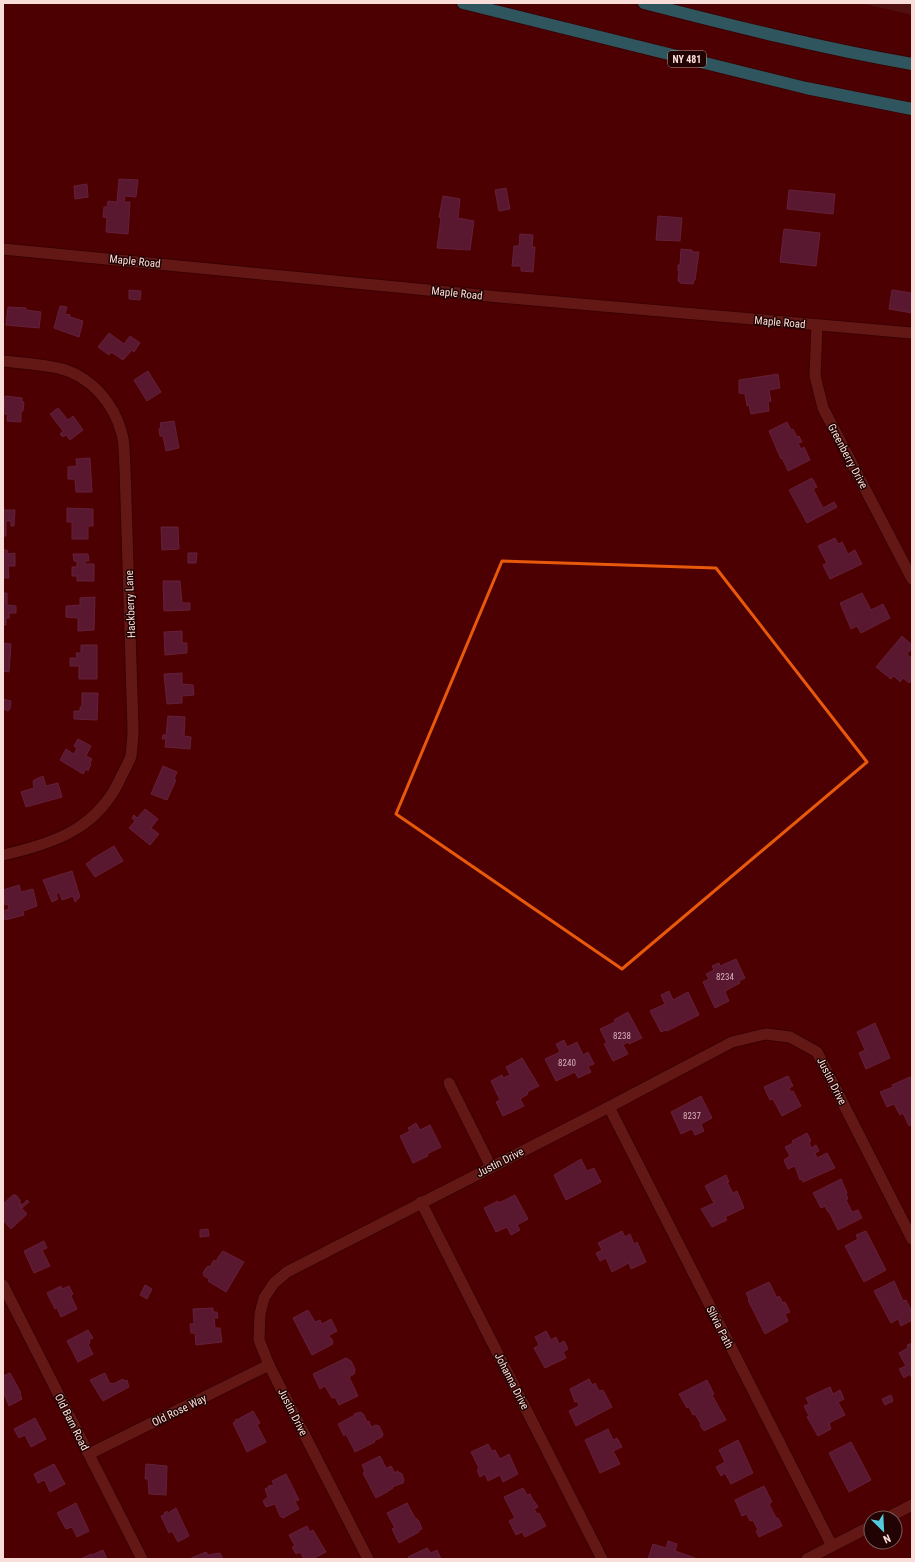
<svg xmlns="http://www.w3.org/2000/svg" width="915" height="1562" viewBox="0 0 915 1562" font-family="'Roboto Condensed',sans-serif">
<rect width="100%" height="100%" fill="#4c0001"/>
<polygon fill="#542520" points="861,3 912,3 912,15"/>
<g fill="#6a3469" stroke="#80487e">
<polygon points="119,179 138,180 136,197 125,196 124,202 130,202 128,234 106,232 107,218 103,217 104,207 107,207 108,201 117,202"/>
<polygon points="87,184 88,197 75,199 74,186"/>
<polygon points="506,188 510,209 499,211 495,190"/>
<polygon points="789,190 835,194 833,214 787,209"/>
<polygon points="443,196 460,199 458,218 474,221 470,250 437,248 441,218 439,217"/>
<polygon points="658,216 682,218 680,241 656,240"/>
<polygon points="784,229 820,233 816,266 780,262"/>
<polygon points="520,234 533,235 532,247 535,247 533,272 521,271 521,266 512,266 514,246 519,246"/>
<polygon points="681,249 692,250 692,252 699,252 695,280 694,280 693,284 680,283 680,282 678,281 679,271 678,271 678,265 680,265"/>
<polygon points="129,290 141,291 140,300 129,299"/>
<polygon points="892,290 912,293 912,313 889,309"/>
<polygon points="60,306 67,307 65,314 70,315 70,317 83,321 79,337 54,328"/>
<polygon points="8,307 26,308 26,310 41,312 39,328 6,325"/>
<polygon points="109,333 124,344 130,336 140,343 134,352 132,350 123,360 111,352 109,355 98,347"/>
<polygon points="148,371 161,392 147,401 134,380"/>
<polygon points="778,374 780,388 769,390 771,401 768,402 769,411 751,414 749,405 747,406 745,394 739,393 739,380"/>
<polygon points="5,396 22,398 22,402 24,402 23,411 21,411 21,422 7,421 8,414 3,414"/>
<polygon points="58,408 68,420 73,416 83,430 70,440 66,435 63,437 60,434 63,431 50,414"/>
<polygon points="174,421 179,448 166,451 163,436 160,436 159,429 161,428 160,423"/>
<polygon points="787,422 791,430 793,429 797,437 799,436 802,442 798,443 801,449 804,447 810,460 788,471 782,458 781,459 769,431"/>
<polygon points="90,458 92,492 76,492 75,479 68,479 68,467 77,466 76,459"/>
<polygon points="812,478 817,487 813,489 823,508 834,502 837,507 807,523 789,490"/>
<polygon points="3,502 4,510 15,510 14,526 11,526 11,521 6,521 6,536 3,536"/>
<polygon points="67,508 93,509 93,526 88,526 88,539 72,539 72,522 67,522"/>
<polygon points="161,527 178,527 179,549 162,550"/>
<polygon points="835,538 838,544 842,542 848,554 855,550 862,564 830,579 823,565 827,563 818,546"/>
<polygon points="3,550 7,550 8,554 15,553 15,566 8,566 9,578 3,578"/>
<polygon points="188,553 197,553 196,563 188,563"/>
<polygon points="73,554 88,554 89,561 85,561 85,564 94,564 94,581 77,581 77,576 72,576 72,567 77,567 77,561 74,561"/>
<polygon points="163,581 180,581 182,603 190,603 190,610 164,611"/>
<polygon points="3,593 7,593 7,605 16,606 16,613 9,613 9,618 6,618 6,625 3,625"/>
<polygon points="862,593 871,610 883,604 890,618 861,633 857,626 851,629 840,603"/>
<polygon points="95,597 94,630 78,631 78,618 66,617 66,606 80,605 80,598"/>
<polygon points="182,631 182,643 187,643 187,653 165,655 164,632"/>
<polygon points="902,636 912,645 912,648 907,654 912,659 912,680 909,683 903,678 900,682 894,676 891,679 876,667"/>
<polygon points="3,643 11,644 9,672 3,671"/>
<polygon points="81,645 97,645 97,679 79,679 79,666 70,666 70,658 77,658 76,653 81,653"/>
<polygon points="182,673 182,684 193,685 194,695 182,696 182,703 167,704 164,674"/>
<polygon points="82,693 98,693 97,720 74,719 74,711 80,711 80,707 82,707"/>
<polygon points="3,699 11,701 10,709 8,711 3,709"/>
<polygon points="168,716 185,717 184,736 191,737 190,749 165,747 166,739 162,739 163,735 166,735"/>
<polygon points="78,739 91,746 86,756 92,759 90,763 91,764 88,771 86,769 83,774 60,760 66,749 74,754 77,748 74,746"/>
<polygon points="163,766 177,772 174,779 176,780 167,800 151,794"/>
<polygon points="43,776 46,786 58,783 62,797 26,807 21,792 34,788 33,782 34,780"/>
<polygon points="145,809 158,819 151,828 159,834 150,845 129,828 135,821 132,818 134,815 137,818"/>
<polygon points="114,846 123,861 95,877 86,864 92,860 92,859"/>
<polygon points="72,871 80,897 75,902 73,896 62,900 59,892 56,894 58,899 52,902 43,880"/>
<polygon points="19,885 21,892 33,889 37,906 23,911 24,915 5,920 3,911 9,909 8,904 5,905 3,890"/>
<polygon points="736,959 745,978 739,981 740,983 727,990 725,992 729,1001 715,1008 703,982 709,979 706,974 714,970 712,966 719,963 720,966"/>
<polygon points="669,991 673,1000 688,992 699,1015 667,1031 666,1030 661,1032 650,1011 665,1004 661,995"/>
<polygon points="628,1012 642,1038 629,1044 628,1042 623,1045 628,1054 613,1061 604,1044 607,1043 600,1029 615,1022 614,1020"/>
<polygon points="875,1023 890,1058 866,1069 859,1053 865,1050 857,1032"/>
<polygon points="564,1040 567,1047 577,1042 583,1055 588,1052 594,1064 588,1066 591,1072 578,1078 575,1072 556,1081 545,1059 560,1052 556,1044"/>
<polygon points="522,1058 539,1086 527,1092 528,1094 520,1099 524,1106 503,1116 496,1102 500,1100 491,1081 502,1075 503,1078 510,1075 506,1067"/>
<polygon points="788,1076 793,1086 789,1088 791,1092 793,1091 801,1106 782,1116 773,1099 770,1100 764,1087"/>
<polygon points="910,1077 912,1080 912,1124 909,1126 903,1113 900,1115 894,1104 887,1107 880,1092 893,1087 892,1085"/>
<polygon points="701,1096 712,1118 701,1124 704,1131 695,1135 692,1129 681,1134 671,1112"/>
<polygon points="416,1123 420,1130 430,1125 441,1147 427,1154 428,1156 413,1163 400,1136 410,1131 408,1128"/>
<polygon points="807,1133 811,1141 809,1142 811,1148 816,1145 819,1151 815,1153 817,1158 827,1153 835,1168 803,1182 802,1179 800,1180 795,1166 788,1169 784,1160 790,1156 785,1147 793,1143 792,1141"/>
<polygon points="581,1159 587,1171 594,1168 601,1182 566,1200 554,1175"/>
<polygon points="726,1175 729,1182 727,1182 733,1193 737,1191 744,1208 725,1217 727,1220 712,1227 701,1209 714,1203 705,1186"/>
<polygon points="841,1179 847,1193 846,1194 848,1199 846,1200 852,1212 858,1210 862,1218 838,1230 829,1212 828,1212 825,1206 821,1208 813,1193"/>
<polygon points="13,1195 16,1195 20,1200 20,1202 22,1205 27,1200 29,1202 22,1208 18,1204 27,1214 11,1229 3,1220 3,1204"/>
<polygon points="515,1195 528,1219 517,1225 520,1230 511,1235 507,1227 496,1232 484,1208 498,1201 499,1203"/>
<polygon points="208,1229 209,1236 200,1237 200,1230"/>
<polygon points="622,1231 625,1237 630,1234 634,1244 637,1242 646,1262 631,1269 629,1263 612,1272 606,1258 600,1261 596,1253 602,1250 598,1243"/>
<polygon points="866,1231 886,1270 864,1282 845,1246 858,1239 856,1235"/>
<polygon points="44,1241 47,1248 42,1250 50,1266 34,1273 24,1251"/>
<polygon points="223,1251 244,1262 226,1292 208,1281 209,1279 204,1276 203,1273 206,1268 208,1266 210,1267 214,1260 217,1262 217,1259"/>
<polygon points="894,1281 903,1301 906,1300 912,1312 912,1320 901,1326 898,1319 891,1323 874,1291"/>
<polygon points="769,1282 777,1298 779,1296 783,1303 785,1302 790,1312 785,1314 788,1321 765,1334 748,1300 749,1299 746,1293"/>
<polygon points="145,1285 152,1289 147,1299 140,1295"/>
<polygon points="61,1286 62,1289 69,1286 73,1294 71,1296 77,1309 61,1317 57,1308 55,1309 47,1293"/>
<polygon points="213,1308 213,1312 217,1312 218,1318 214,1318 215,1328 220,1328 222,1342 196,1345 195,1333 191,1333 190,1324 194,1324 193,1309"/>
<polygon points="308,1310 315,1322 320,1320 322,1324 331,1319 337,1331 328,1336 332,1339 333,1344 312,1355 293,1318"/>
<polygon points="88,1330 93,1338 89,1340 90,1343 88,1344 93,1354 78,1362 67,1341"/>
<polygon points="546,1331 551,1340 556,1337 559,1344 564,1341 568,1349 563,1352 566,1358 545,1368 534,1348 539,1345 535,1337"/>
<polygon points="912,1343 912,1379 910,1374 904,1378 899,1369 906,1366 899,1353 908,1348 907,1345"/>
<polygon points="346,1358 351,1361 355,1369 354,1374 349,1377 358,1396 339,1405 335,1397 332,1398 325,1386 320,1389 313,1374"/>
<polygon points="10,1373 21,1393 20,1394 22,1399 9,1406 3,1391 3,1376"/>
<polygon points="105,1373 110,1384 112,1383 113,1384 123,1379 124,1381 127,1380 129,1387 103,1401 90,1380"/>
<polygon points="589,1379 592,1385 595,1383 599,1391 603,1390 612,1407 576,1426 569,1411 579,1406 577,1401 575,1402 570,1389"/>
<polygon points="707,1380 714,1394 712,1395 726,1420 704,1431 700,1425 701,1424 695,1414 693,1415 689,1407 687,1408 679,1394"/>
<polygon points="830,1387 833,1394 840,1390 844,1399 838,1402 845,1415 829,1423 831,1429 818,1436 807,1417 809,1416 804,1406 809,1404 806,1398"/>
<polygon points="891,1395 893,1401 885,1405 882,1399"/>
<polygon points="253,1411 260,1423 257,1425 266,1442 247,1452 233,1423 236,1421 235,1420 238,1419 240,1419 240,1418"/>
<polygon points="361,1412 364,1415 367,1422 369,1421 371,1427 376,1425 379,1426 383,1434 382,1437 374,1441 375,1442 355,1452 346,1434 344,1436 338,1424 355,1415 354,1414"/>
<polygon points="35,1418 46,1439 31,1447 25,1435 19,1438 14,1429"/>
<polygon points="608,1429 613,1440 617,1438 622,1447 613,1451 620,1464 600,1473 585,1440"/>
<polygon points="738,1440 753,1473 731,1484 725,1473 721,1476 716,1467 725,1462 719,1450"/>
<polygon points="851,1442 871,1480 849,1492 829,1453"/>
<polygon points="488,1444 492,1451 495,1450 500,1459 509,1454 518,1474 503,1482 500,1475 488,1481 485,1474 480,1477 477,1470 479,1468 471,1452"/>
<polygon points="380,1456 386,1468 385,1469 391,1466 395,1473 397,1471 402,1474 404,1480 403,1483 392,1487 393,1488 390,1490 388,1489 389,1491 376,1498 363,1473 365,1472 362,1465"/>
<polygon points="54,1464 65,1484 50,1492 45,1481 44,1480 38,1483 34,1474"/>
<polygon points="146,1464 167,1466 166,1495 149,1494 148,1479 145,1479"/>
<polygon points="286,1474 299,1500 295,1501 299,1509 283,1518 280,1516 275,1504 266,1507 263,1501 268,1497 265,1489 269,1487 268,1486 274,1485 272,1481"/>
<polygon points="764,1486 772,1502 769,1504 776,1518 778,1518 782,1526 759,1537 756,1531 758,1530 753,1520 750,1521 747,1514 742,1516 735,1500"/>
<polygon points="523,1488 527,1495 530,1494 534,1502 535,1502 538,1507 534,1509 537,1514 539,1513 546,1526 525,1537 522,1532 516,1535 509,1521 515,1518 504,1497"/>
<polygon points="76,1503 89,1531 77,1537 72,1527 66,1529 57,1513"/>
<polygon points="407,1503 415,1518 416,1518 419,1521 422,1529 419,1530 419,1532 399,1543 392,1529 395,1528 387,1513"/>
<polygon points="176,1508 189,1536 178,1542 172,1531 169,1533 161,1516 165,1514 164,1513 167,1511 168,1513"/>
<polygon points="307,1526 310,1532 313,1530 326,1552 312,1559 304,1559 300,1552 296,1554 292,1547 295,1546 289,1535"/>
<polygon points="668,1541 677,1544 675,1551 695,1558 695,1559 648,1559 653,1544 666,1548"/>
<polygon points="427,1548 431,1553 437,1550 441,1559 409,1559 408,1557"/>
<polygon points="103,1550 107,1559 81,1559 91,1554 92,1555"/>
<polygon points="206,1552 208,1555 220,1553 223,1559 189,1559"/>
</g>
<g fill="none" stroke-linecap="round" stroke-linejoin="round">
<g stroke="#230001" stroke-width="13">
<g id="minor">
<polyline points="817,325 815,376 823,408 912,579"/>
<path d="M3 361C21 363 40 364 58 368 90 375 114 403 122 434 125 445 124 457 125 468L133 728C133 737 132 747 131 756 129 762 125 769 122 775 99 828 56 843 3 855"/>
<polyline points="449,1083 491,1167"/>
<polyline points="609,1107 832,1546"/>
<polyline points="421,1202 602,1559"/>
<polyline points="3,1285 142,1559"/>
<polyline points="89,1454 269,1365"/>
<polyline points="887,1518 912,1505"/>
<polyline points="368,1559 269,1365 259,1340 260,1314 264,1298 274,1283 287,1272 609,1107 732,1042 766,1034 790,1037 817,1052 912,1239"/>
<polyline points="807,1559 871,1526"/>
</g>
</g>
<g stroke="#230001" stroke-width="13">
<polyline id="tertiary" points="3,249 511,298 912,333"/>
</g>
<g stroke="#230001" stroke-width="14">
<g id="motorway">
<polyline points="463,3 806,88 912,109"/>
<path d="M644 3C733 26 821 48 912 64"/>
</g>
</g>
<use href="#minor" stroke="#82362e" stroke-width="11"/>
<use href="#tertiary" stroke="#82362e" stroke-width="11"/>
<use href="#motorway" stroke="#0dbcd0" stroke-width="12"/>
</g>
<path d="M0 0H915V1562H0ZM502 561 716 568 867 762 622 969 396 814Z" fill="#4c0001" fill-opacity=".55" fill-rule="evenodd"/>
<path fill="none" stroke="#e8590c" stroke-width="3" stroke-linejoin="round" d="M502 561 716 568 867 762 622 969 396 814Z"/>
<g text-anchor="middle" stroke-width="3" stroke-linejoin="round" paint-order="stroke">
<g font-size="9" fill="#d5b3bc">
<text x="725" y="980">8234</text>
<text x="622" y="1039">8238</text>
<text x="567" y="1066">8240</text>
<text x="692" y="1119">8237</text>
</g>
<rect fill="#200302" stroke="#b89c98" stroke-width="1" x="668" y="51" width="38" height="16" rx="3"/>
<g font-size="10" font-weight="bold" fill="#f9ddd8">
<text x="687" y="63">NY 481</text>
</g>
<g font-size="11" fill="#f9ddd8" stroke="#200302">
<text transform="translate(135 261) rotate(6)" y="4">Maple Road</text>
<text transform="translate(457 293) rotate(6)" y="4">Maple Road</text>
<text transform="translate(780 322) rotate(5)" y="4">Maple Road</text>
<text transform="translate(848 456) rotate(62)" y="4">Greenberry Drive</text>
<text transform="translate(130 604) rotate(-92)" y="4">Hackberry Lane</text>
<text transform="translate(832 1081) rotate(63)" y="4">Justin Drive</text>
<text transform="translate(500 1162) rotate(-27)" y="4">Justin Drive</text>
<text transform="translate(720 1327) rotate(63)" y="4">Silvia Path</text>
<text transform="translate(512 1381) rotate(63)" y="4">Johanna Drive</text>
<text transform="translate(179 1410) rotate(-26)" y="4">Old Rose Way</text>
<text transform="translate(293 1412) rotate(63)" y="4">Justin Drive</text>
<text transform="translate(72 1422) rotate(63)" y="4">Old Barn Road</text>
</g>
</g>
<rect width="915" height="1562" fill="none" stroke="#f9ddd8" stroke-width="8"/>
<g transform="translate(883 1530) rotate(156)"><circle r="19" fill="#200302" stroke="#775a58"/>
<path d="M0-3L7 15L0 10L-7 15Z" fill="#53cbdc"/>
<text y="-6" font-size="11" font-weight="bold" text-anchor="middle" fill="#f9ddd8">N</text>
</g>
</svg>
